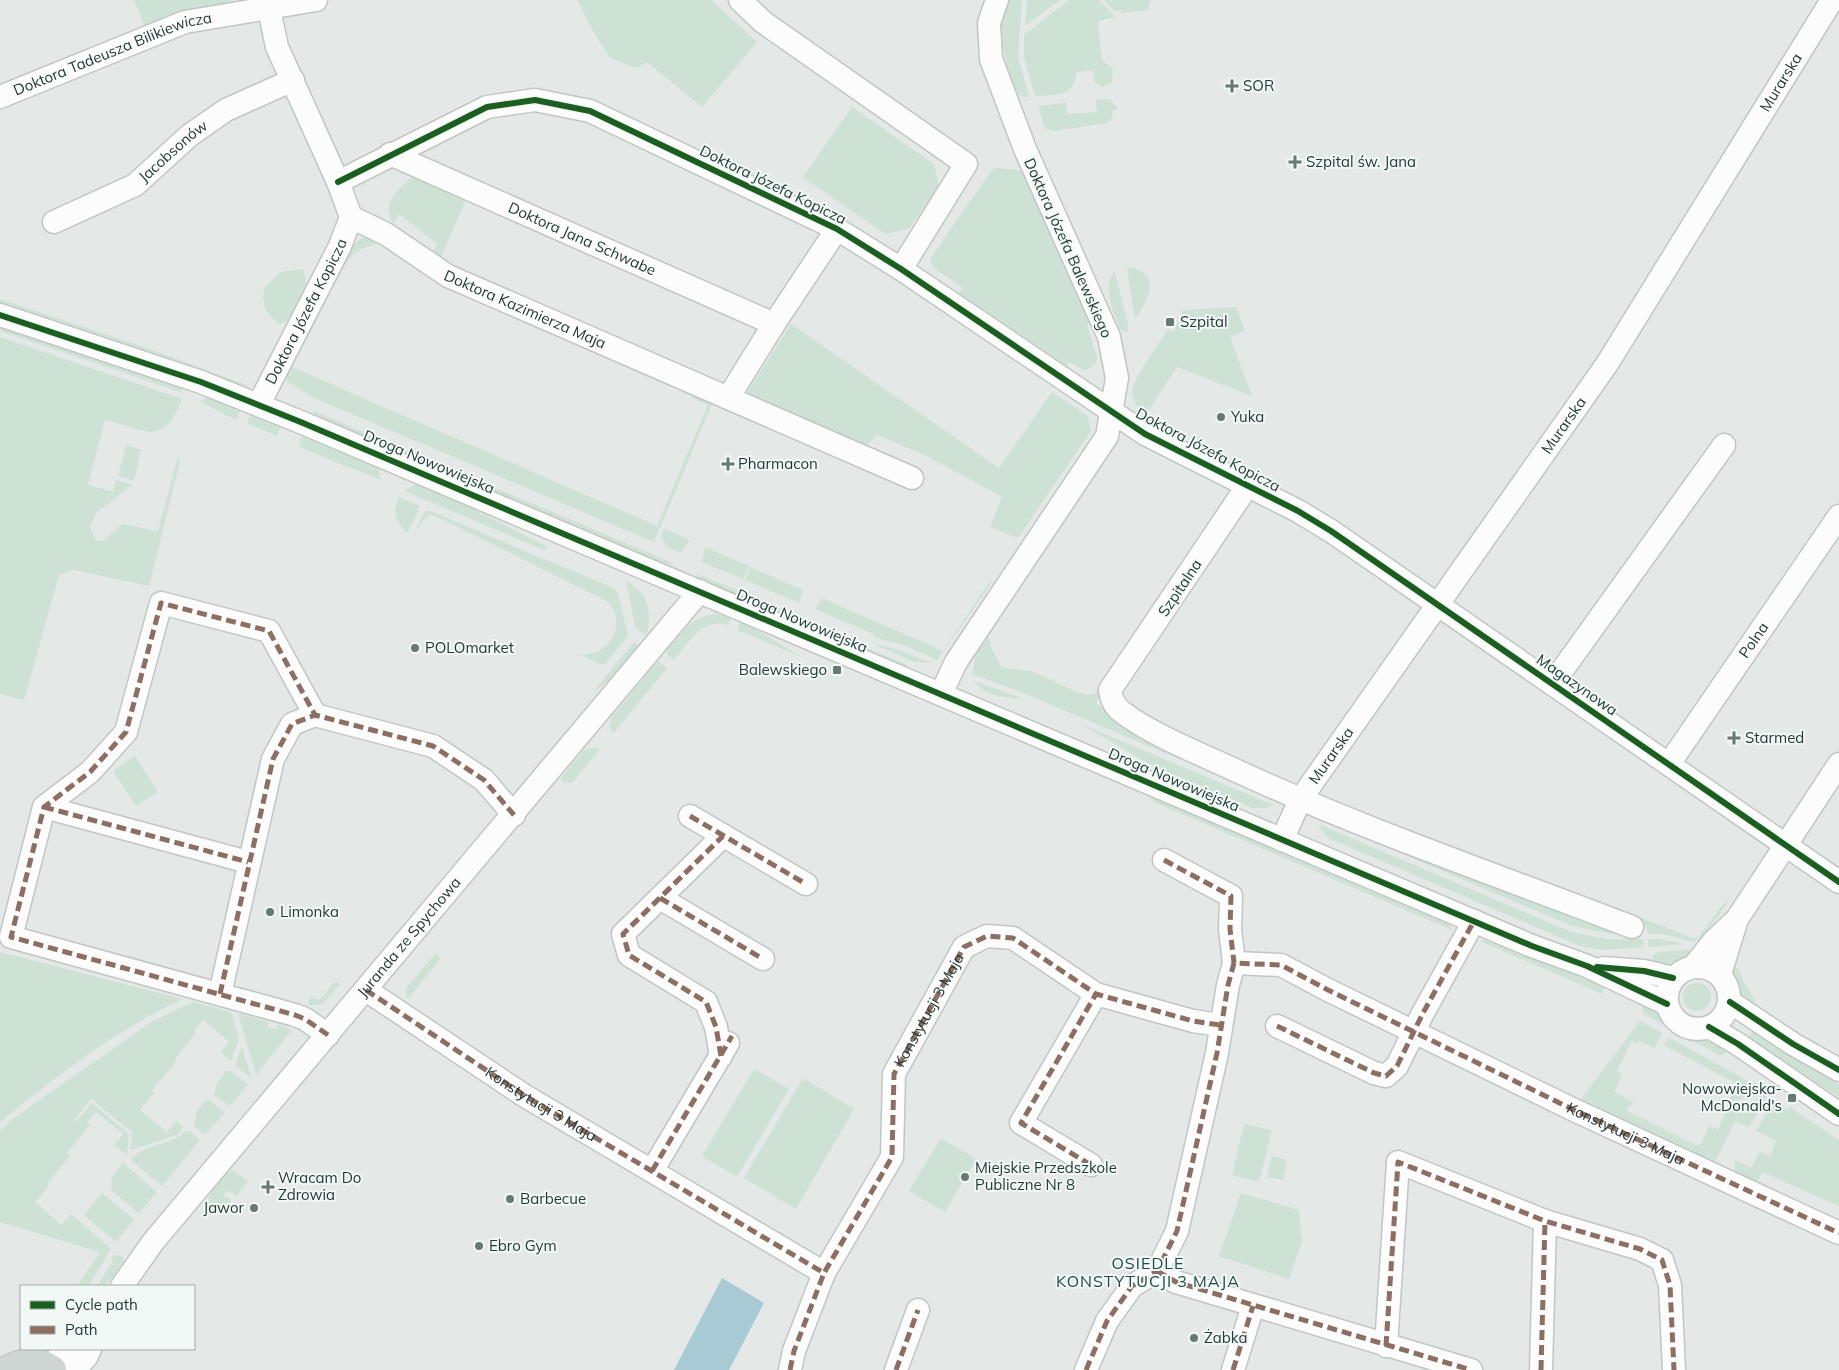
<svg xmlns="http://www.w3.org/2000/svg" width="1839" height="1370" viewBox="0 0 1839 1370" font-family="Mulish,sans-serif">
<rect width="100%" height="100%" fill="#e4e9e7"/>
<g fill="#cee1d5">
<polygon points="134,0 234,0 145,26"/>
<polygon points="577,0 711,0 757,42 702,107 647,62 636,68 610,58 593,31"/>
<polygon points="1006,0 1022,0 1018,56 1029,97 1023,97 1016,93 1011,85 1000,33"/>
<polygon points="1027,0 1060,0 1025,26"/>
<path d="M1069 0H1099L1116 17 1098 21 1102 60 1113 69 1112 82 1102 87 1095 82 1093 70 1076 72C1075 98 1055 94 1035 96L1024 57V35Z"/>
<polygon points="1104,0 1150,0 1150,5 1147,10 1122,13 1121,10 1114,11"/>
<polygon points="1109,99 1118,109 1113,110 1112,118 1107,123 1053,131 1045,129 1038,106 1066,103 1067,114 1097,112 1096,100"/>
<polygon points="852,107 934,164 939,185 909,229 885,234 803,177"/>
<polygon points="996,168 1018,170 1028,175 1092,323 1087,325 1097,357 1095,365 1084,371 1070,362 1067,366 959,293 963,288 934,268 930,259 991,171"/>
<path d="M414 175H425L438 188 465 202 441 257 433 251 437 244 399 214 393 223C380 202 400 188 414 175Z"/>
<path d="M372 236 381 239 379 244C351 248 346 263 334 286L332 284C341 265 348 238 372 236Z"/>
<path d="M1131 267C1164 276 1146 302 1135 320L1127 268Z"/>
<path d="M303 269 307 285 291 320 280 324C265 315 262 304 264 288L280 272Z"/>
<path d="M1115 272 1129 328 1127 333 1120 330C1115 313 1100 286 1115 272Z"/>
<polygon points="327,293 330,294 292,367 657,526 708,405 690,397 695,394 713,402 654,542 312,397 284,379"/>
<polygon points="0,299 147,348 249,386 238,386 145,352 0,304"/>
<path d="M1236 307 1245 331 1230 337 1252 396 1177 367 1146 414C1137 408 1130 399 1133 387 1136 375 1160 342 1168 329L1174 332 1183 310Z"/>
<polygon points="791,324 999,468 1052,392 1088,416 1091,431 1018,538 990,527 1002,497 923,454 877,435 866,446 745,396"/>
<polygon points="0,325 180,386 183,393 0,331"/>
<path d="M0 337 182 399C162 450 144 428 105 420L88 485 113 492 116 480 132 485 96 513 90 527 96 541 104 540 122 524 158 531 178 457 180 462 149 586 74 570 59 575 24 700 0 694Z"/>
<polygon points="206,397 241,409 236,420 200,402"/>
<polygon points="314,411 673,563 670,567 312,415"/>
<polygon points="252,413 281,425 277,436 247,423"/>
<polygon points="305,434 371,462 378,468 381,480 308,451 300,446 300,439"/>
<polygon points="126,445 141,450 134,481 118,476"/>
<polygon points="414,485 425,485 548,547 544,550 404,491"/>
<path d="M399 497 419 506V510L407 533C396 522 392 512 399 497Z"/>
<path d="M428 510 613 588 618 593 628 636 605 664H599L580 654C609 659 629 621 607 601L431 514 421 523 413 536 425 511Z"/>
<polygon points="664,529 690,540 681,553 667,547 661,536"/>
<polygon points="705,547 749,566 743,579 702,562"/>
<polygon points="750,567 803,590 799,603 745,580"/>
<polygon points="698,574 741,592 739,596 697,578"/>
<path d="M626 581C648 593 653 612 646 636L635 627Z"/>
<polygon points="989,582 991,584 937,660 903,645 874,637 874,634 815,609 822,598 943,651"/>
<polygon points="752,596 839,633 838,636 907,665 906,667 750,601"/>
<path d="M715 614 731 617 728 625C702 617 689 642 674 660L665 652C680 635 691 616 715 614Z"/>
<polygon points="740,621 742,621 802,657 737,630"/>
<polygon points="989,637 991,647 1002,668 1032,671 1078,693 1094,695 1099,687 1104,690 1096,703 1161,741 1276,800 1023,693 972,674 976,654"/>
<polygon points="634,642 639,646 615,676 592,693"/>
<polygon points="872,643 900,650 931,663 914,662"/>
<polygon points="658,661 667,668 613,734 609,725 612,717"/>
<path d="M974 681 1024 699C1006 697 985 698 974 681Z"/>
<polygon points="1081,724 1273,805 1265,808 1252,808 1147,763"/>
<polygon points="594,747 600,749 572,783 562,782 561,778 584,750"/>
<polygon points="135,756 158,792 136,806 113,771"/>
<polygon points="1148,793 1443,920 1449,923 1452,930 1154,802"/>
<polygon points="1316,817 1640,931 1641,934 1612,934 1572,926"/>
<path d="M1318 824 1562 928C1589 938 1614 941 1643 939V947L1602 950 1580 946 1333 840 1327 837Z"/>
<polygon points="1725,902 1727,904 1703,936 1693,942 1664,934 1648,934 1646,927 1629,921 1632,914 1693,938 1698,938"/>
<polygon points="1648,939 1660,939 1683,944 1648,947"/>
<polygon points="1485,940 1603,982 1605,986 1602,994 1480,941"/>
<path d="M1697 949C1684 962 1669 966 1651 964L1654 954 1659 952Z"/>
<path d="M0 952 183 999C117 1029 57 1076 0 1122Z"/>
<polygon points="436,953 441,958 407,1000 406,988"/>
<path d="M1732 966 1739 969 1744 983 1755 1000 1752 1009C1740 996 1731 985 1732 966Z"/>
<polygon points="335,982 340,984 322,1005 308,1005 310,997 319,1000"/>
<circle cx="1697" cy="997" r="14"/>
<polygon points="1643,999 1659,1011 1677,1032 1705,1037 1729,1047 1724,1055 1719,1055 1642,1013"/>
<polygon points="193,1002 231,1012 239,1038 231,1061 221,1052 229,1042 203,1020 194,1031 196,1033 174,1060 176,1062 152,1090 154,1093 140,1110 167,1132 176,1121 183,1127 177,1135 131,1150 132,1132 91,1099 74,1120 76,1121 92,1103 129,1134 127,1156 114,1145 123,1134 96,1112 87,1122 90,1125 67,1153 70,1156 47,1184 49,1186 35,1202 61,1225 71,1214 111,1249 88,1286 77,1286 100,1252 0,1222 0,1131 11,1120 153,1021"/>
<polygon points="238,1013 269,1022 268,1027 276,1029 278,1024 292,1030 256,1075"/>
<path d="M1640 1021 1662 1033 1654 1048 1639 1041 1637 1044 1632 1041 1617 1071 1622 1074 1614 1092 1634 1102 1626 1110 1698 1146 1701 1144 1709 1126 1718 1130 1726 1111C1744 1113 1754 1104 1764 1090L1769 1093 1749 1127 1735 1121 1717 1158 1712 1164 1578 1103Z"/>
<polygon points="1756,1026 1839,1085 1839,1097 1747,1040"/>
<polygon points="1668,1037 1755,1085 1743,1098 1736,1101 1729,1099 1737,1084 1664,1045"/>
<polygon points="242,1046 252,1079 235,1065"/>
<polygon points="754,1069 789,1089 737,1177 702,1156"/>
<polygon points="226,1071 231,1071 248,1085 230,1106 214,1095 217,1083"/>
<polygon points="803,1078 854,1109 796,1209 744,1178"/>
<polygon points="205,1101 210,1101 225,1112 205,1135 194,1126 197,1111"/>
<polygon points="1774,1101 1788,1110 1790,1107 1839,1140 1839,1206 1762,1172 1758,1181 1754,1183 1735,1172 1735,1160 1751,1168 1760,1151 1770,1156 1776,1141 1756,1131"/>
<polygon points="1244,1124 1272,1130 1259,1182 1232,1175"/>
<path d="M185 1131H189L200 1140 162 1186 131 1160C145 1142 171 1147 185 1131Z"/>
<polygon points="941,1138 976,1159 945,1212 909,1191"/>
<polygon points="1272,1156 1287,1160 1283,1180 1267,1177"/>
<polygon points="123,1163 157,1192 139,1213 111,1190 112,1177"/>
<path d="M232 1170 248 1181 236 1196 227 1190 223 1195 232 1200 221 1213 214 1215C211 1212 207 1209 207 1205 207 1197 224 1172 232 1170Z"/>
<polygon points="102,1193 134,1219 116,1242 84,1215"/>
<polygon points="1241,1193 1299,1210 1302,1242 1289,1279 1219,1256"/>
<polygon points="113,1255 122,1256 124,1261 106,1286 97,1286 112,1263"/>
</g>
<polygon fill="#a7cad5" points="722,1278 764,1303 729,1370 674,1370"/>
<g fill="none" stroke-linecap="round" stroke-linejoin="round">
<g stroke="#c1c6c4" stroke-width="25">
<g id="minor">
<polyline points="740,0 763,22 966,164 901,269"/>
<path id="s1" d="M269 9 277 47 338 182 351 217 386 234 448 276 912 478"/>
<path id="s2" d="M0 97 185 22 316 0"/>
<path id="s3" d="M390 154 774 324"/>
<polyline points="338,182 487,107 535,100 590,111 837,229 901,269 1145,434 1298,511 1331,531 1839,882"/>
<path id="s4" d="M54 222 135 185 190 135 226 110 293 80"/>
<polyline points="0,315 201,382 303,423 1532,946 1587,966 1667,1004"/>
<polyline points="728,398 774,324 837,229"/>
<path id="s5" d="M259 404 340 246 351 217"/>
<path d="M1248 485 1110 690C1112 700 1114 706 1122 712 1152 735 1203 755 1237 771 1365 830 1500 876 1632 927"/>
<polyline points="1553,683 1724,445"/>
<polyline points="941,694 956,662 1107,436 1117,378 1109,337 1025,149 991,59 989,23 997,0"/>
<path id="s6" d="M1669 764 1839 516"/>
<polyline points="44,807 248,862"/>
<polyline points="690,816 806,884"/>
<path id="s7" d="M1282 840 1300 800 1607 364 1832 0"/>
<polyline points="1164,860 1231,896 1230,929 1234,963"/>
<polyline points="660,898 763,959"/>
<polyline points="1694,966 1713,942 1737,919 1839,764"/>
<circle cx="1698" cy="998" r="31"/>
<polyline points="1603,968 1644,971 1673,978"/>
<polyline points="1720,974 1737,919"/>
<polyline points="366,990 525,1096 824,1273 892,1157 894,1074 964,947 987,936 1013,938 1096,994 1193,1021 1220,1025"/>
<polyline points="220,994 273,759 292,724 315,715"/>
<polyline points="1730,1002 1793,1044 1839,1070"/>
<polyline points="1277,1026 1374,1073 1386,1076 1397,1066 1423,1013 1474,921"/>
<polyline points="1709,1027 1738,1044 1839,1114"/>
<polyline points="328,1035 305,1019 295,1015 11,937 44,807 90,772 126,732 161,603 269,631 315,715 433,746 484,780 514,815"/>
<polyline points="721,1056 716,1027 706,1002 629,955 623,934 723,836"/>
<polyline points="1091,1165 1021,1123 1096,994"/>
<polyline points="652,1171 728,1043"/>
<polyline points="1157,1271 1176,1282 1471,1370"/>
<path id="s8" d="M122 1286 153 1242 700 591"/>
<polyline points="1386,1346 1398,1162 1545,1221 1640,1249 1662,1260 1670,1285 1674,1370"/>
<polyline points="48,1367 68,1349"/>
<polyline points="75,1370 87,1356 90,1349"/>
<polyline points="790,1370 794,1351 824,1273"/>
<polyline points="896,1370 918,1310"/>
<polyline points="1086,1370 1107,1321 1132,1286 1157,1271 1177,1231 1217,1053 1228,985 1234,963 1281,965 1328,990 1572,1109 1839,1233"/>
<polyline points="1233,1370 1253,1306"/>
<polyline points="1541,1370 1545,1221"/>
</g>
</g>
<g stroke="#bdc5c3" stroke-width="30">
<path id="major" d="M7 1370C20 1362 38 1359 52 1370"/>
</g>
<use href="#minor" stroke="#fbfcfb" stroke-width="22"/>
<use href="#major" stroke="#ced5d3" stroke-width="28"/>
<g stroke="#8d6e63" stroke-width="5" stroke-dasharray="10 5" stroke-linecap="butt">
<polyline points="44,807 248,862"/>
<polyline points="690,816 806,884"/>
<polyline points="1164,860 1231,896 1230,929 1234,963"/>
<polyline points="660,898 763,959"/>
<path id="s9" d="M366 990 525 1096 824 1273 892 1157 894 1074 964 947 987 936 1013 938 1096 994 1193 1021 1220 1025"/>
<polyline points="220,994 273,759 292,724 315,715"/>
<polyline points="1277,1026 1374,1073 1386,1076 1397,1066 1423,1013 1474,921"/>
<polyline points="328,1035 305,1019 295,1015 11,937 44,807 90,772 126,732 161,603 269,631 315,715 433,746 484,780 514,815"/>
<polyline points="721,1056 716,1027 706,1002 629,955 623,934 723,836"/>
<polyline points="1091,1165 1021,1123 1096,994"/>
<polyline points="652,1171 732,1036"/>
<polyline points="1157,1271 1176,1282 1471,1370"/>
<polyline points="1386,1346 1398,1162 1545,1221 1640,1249 1662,1260 1670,1285 1674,1370"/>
<polyline points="790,1370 794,1351 824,1273"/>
<polyline points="896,1370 918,1310"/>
<path id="s10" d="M1086 1370 1107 1321 1132 1286 1157 1271 1177 1231 1217 1053 1228 985 1234 963 1281 965 1328 990 1572 1109 1839 1233"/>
<polyline points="1233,1370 1253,1306"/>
<polyline points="1541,1370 1545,1221"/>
</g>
<g stroke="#f2f8f6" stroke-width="9">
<g id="cycleway">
<polyline points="338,182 487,107 535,100 590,111 837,229 901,269 1145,434 1298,511 1331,531 1839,882"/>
<polyline points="0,315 201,382 303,423 1532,946 1587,966 1667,1004"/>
<polyline points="1597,967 1644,971 1673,978"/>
<polyline points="1730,1002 1793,1044 1839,1070"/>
<polyline points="1709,1027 1738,1044 1839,1114"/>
</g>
</g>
<use href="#cycleway" stroke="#1b5e20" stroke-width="6"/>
</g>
<g fill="#677875" stroke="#f2f8f6" stroke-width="2">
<path d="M1229.5 78.5h5v5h5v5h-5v5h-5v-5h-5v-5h5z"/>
<path d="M1292.5 154.5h5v5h5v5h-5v5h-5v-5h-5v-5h5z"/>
<rect x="1165" y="317" width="10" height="10" rx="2.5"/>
<circle cx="1221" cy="417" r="5"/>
<path d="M725.5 456.5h5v5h5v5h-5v5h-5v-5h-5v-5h5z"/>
<circle cx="415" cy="648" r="5"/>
<rect x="832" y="665" width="10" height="10" rx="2.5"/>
<path d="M1731.5 730.5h5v5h5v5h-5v5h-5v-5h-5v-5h5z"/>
<circle cx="270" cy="912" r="5"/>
<rect x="1787" y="1093" width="10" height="10" rx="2.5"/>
<circle cx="965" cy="1177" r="5"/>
<path d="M265.5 1179.5h5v5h5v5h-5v5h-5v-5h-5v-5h5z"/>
<circle cx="510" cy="1199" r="5"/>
<circle cx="254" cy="1208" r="5"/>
<circle cx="479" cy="1246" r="5"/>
<circle cx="1194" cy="1338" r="5"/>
</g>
<g text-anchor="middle" stroke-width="4" stroke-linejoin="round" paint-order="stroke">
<g font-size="15" fill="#233b37" stroke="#f2f8f6">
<text dy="5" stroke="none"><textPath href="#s2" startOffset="121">Doktora Tadeusza Bilikiewicza</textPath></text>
<text dy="5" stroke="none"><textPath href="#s7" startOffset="908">Murarska</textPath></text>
<text dy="5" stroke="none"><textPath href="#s4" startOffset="140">Jacobsonów</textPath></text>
<text transform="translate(773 185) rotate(26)" y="5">Doktora Józefa Kopicza</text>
<text dy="5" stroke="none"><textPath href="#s3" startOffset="210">Doktora Jana Schwabe</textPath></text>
<text transform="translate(1068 248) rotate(66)" y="5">Doktora Józefa Balewskiego</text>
<text dy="5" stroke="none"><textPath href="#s1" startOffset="422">Doktora Kazimierza Maja</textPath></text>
<text dy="5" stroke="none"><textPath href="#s5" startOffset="104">Doktora Józefa Kopicza</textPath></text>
<text dy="5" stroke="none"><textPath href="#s7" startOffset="502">Murarska</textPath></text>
<text transform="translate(1208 450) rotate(28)" y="5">Doktora Józefa Kopicza</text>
<text transform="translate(429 462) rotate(23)" y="5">Droga Nowowiejska</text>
<text transform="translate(1180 588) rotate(-56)" y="5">Szpitalna</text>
<text transform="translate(802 621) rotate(23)" y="5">Droga Nowowiejska</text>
<text dy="5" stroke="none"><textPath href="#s6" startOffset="150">Polna</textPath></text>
<text transform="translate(1577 685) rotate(35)" y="5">Magazynowa</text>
<text dy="5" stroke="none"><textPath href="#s7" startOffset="98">Murarska</textPath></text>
<text transform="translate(1174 780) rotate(23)" y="5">Droga Nowowiejska</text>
<text dy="5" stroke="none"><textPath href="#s8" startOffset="452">Juranda ze Spychowa</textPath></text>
<text dy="5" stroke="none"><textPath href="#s9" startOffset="829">Konstytucji 3 Maja</textPath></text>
<text dy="5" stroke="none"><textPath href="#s9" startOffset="209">Konstytucji 3 Maja</textPath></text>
<text dy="5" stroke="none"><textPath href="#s10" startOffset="875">Konstytucji 3 Maja</textPath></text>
</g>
<g font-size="15" fill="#233b37" stroke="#f2f8f6" text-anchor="start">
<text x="1243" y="91">SOR</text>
<text x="1306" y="167">Szpital św. Jana</text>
<text x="1180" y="327">Szpital</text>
<text x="1231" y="422">Yuka</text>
<text x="738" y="469">Pharmacon</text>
<text x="425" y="653">POLOmarket</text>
<text x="827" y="675" text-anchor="end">Balewskiego</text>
<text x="1745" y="743">Starmed</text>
<text x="280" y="917">Limonka</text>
<text x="1782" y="1094" text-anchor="end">Nowowiejska-<tspan x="1782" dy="17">McDonald's</tspan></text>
<text x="975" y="1173">Miejskie Przedszkole<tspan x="975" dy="17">Publiczne Nr 8</tspan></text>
<text x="278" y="1183">Wracam Do<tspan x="278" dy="17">Zdrowia</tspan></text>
<text x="520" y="1204">Barbecue</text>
<text x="244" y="1213" text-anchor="end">Jawor</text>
<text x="489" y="1251">Ebro Gym</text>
<text x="1204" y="1343">Żabka</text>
</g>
<g font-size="16" letter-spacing="1" fill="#204c46" stroke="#f2f8f6">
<text x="1148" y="1269">OSIEDLE<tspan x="1148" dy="18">KONSTYTUCJI 3 MAJA</tspan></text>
</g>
</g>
<rect x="20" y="1285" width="175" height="65" fill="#f2f8f6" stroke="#9facaa"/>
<rect x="30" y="1301" width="25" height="8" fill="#1b5e20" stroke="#9facaa"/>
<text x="65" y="1310" font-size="15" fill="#233b37">Cycle path</text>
<rect x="30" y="1326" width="25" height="8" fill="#8d6e63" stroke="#9facaa"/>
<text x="65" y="1335" font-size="15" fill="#233b37">Path</text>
</svg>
